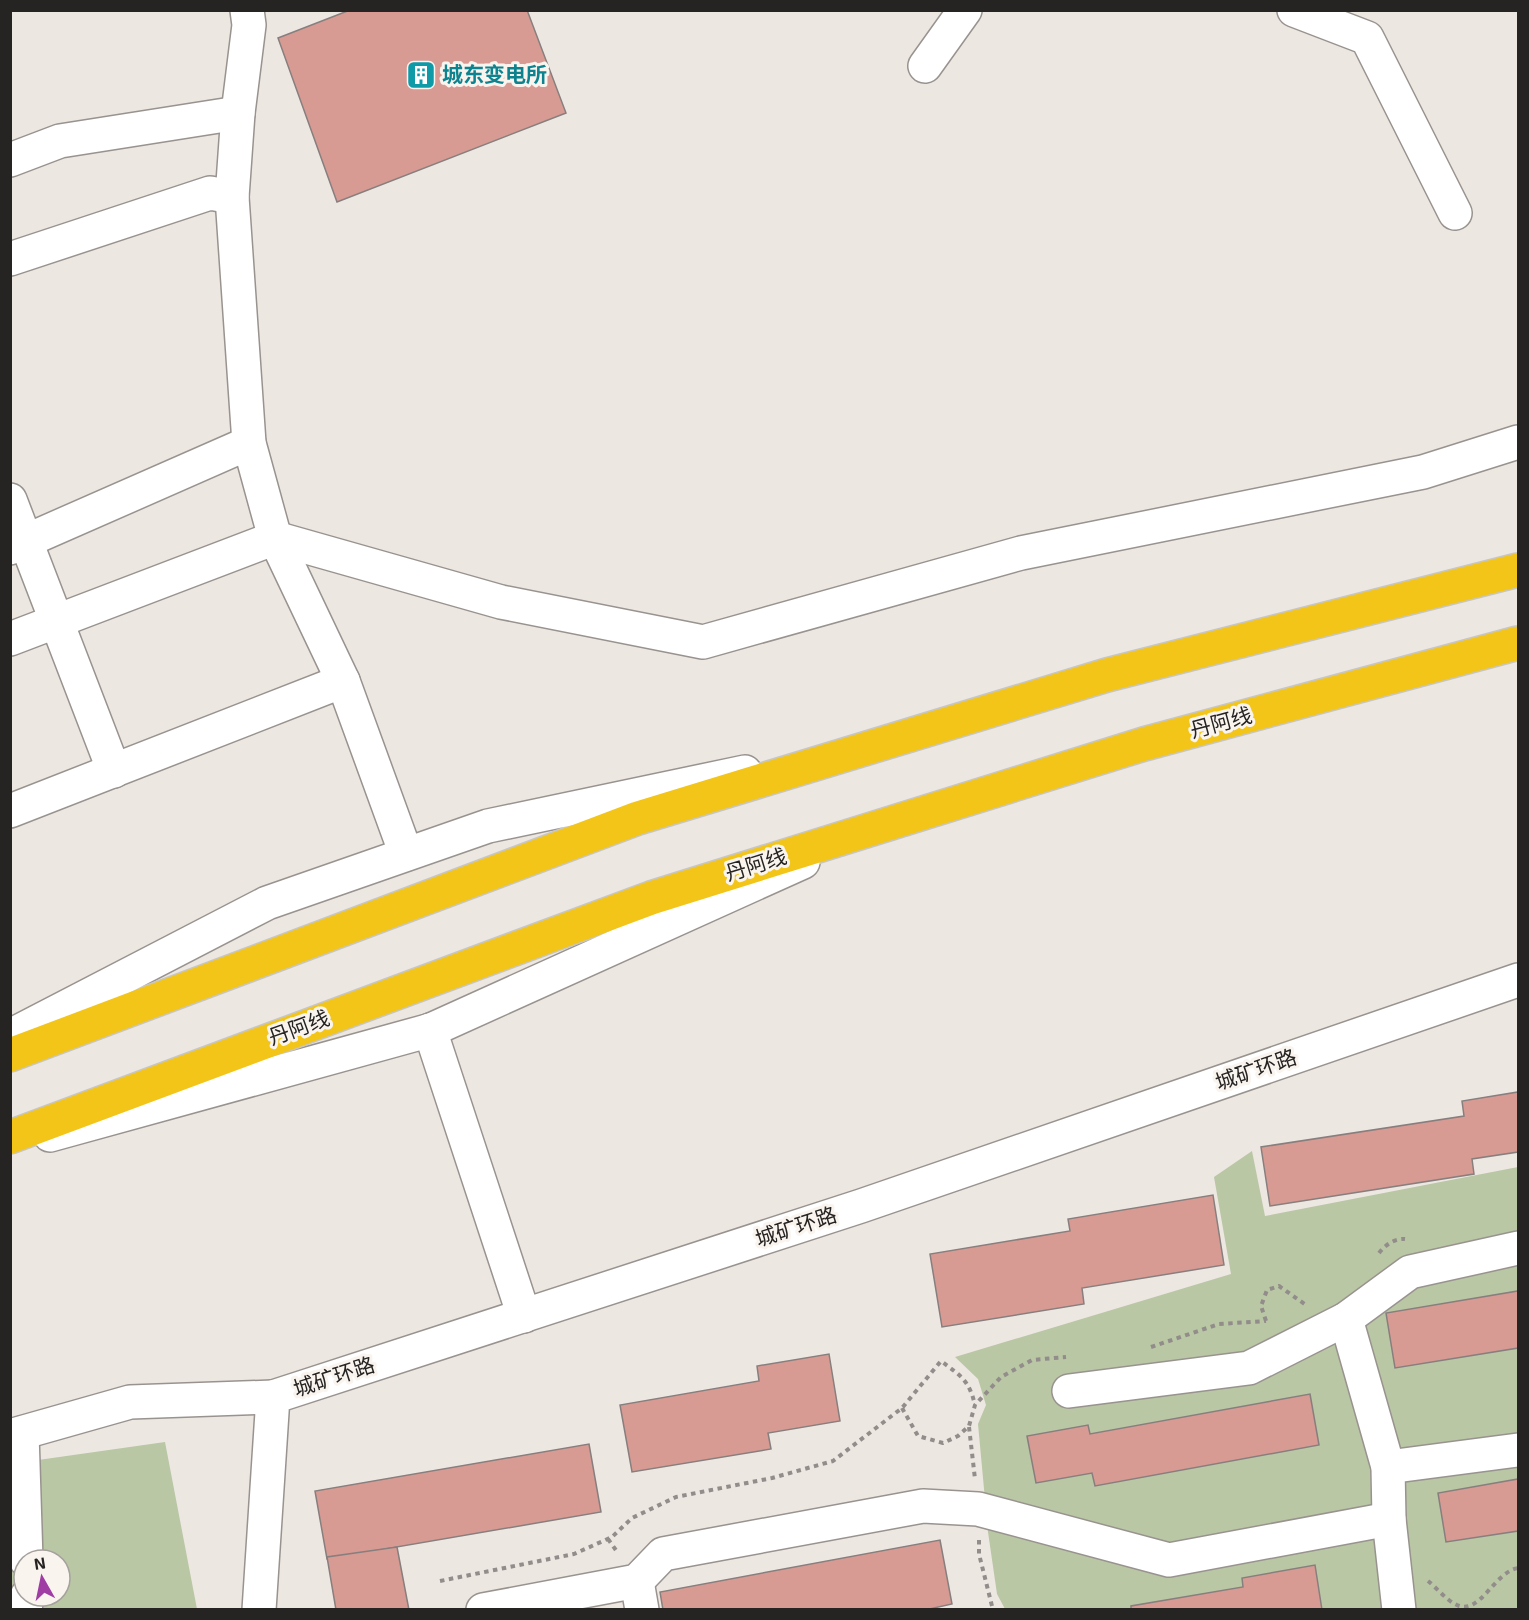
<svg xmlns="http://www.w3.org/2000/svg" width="1529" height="1620" viewBox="0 0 1529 1620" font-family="'Exo 2','Noto Sans SC',sans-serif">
<rect width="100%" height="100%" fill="#ede7e2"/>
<g fill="#b9c7a5" fill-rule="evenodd">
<polygon points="1252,1151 1265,1216 1518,1167 1518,1609 1005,1609 997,1594 988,1532 978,1424 986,1405 978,1379 955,1357 1231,1274 1214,1177"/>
<path d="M165 1442 197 1609H11L10 1464ZM24 1560H60V1596H24Z"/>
</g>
<g fill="#d79b93" stroke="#877f7e" stroke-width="1.5">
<polygon points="350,10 527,10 566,113 337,202 278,38"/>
<polygon points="1518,1092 1518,1152 1472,1159 1474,1174 1270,1206 1261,1147 1464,1116 1462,1101"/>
<polygon points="1213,1195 1224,1265 1082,1288 1084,1304 942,1327 930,1254 1070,1231 1068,1219"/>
<polygon points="1518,1291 1518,1348 1395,1368 1386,1313"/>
<polygon points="829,1354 840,1421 768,1433 771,1449 632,1472 620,1405 759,1381 757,1366"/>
<polygon points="1310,1394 1319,1445 1095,1486 1092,1473 1036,1483 1027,1436 1088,1425 1090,1434"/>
<polygon points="589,1444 601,1512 327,1559 315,1491"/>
<polygon points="1518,1479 1518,1531 1446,1542 1438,1493"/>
<polygon points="940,1540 952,1604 925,1610 663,1610 660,1592"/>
<polygon points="397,1547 409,1610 336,1610 327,1557"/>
<polygon points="1315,1565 1322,1610 1131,1610 1131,1606 1243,1587 1242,1578"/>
</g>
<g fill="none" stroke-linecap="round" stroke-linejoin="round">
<g stroke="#99938f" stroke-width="36">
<g id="minor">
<polyline points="247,10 249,25 238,113 232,197 249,443 275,538 343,681 406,854"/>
<polyline points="1294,10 1367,38 1455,213"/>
<polyline points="925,66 965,10"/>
<polyline points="10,160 60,141 238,113"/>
<polyline points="10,259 210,193 232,197"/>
<polyline points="10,500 114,771"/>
<polyline points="10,548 249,443"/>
<polyline points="10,639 275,538 501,602 703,642 1021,553 1423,472 1518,442"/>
<polyline points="10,811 343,681"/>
<polyline points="430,1030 524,1316"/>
<polyline points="10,1036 267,903 488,826 745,772"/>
<polyline points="50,1135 431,1030 803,862"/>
<polyline points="1346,1319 1388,1467 1389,1519 1399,1610"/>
<polyline points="1069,1391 1249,1368 1346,1319 1410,1272 1518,1248"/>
<polyline points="22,1433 26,1560"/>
<polyline points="10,1436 130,1402 273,1397"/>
<polyline points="1388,1467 1518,1450"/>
<polyline points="637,1581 642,1610"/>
<polyline points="25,1610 27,1596"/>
<polyline points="259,1610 273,1397 861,1206 1518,980"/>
<polyline points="483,1610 637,1581 663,1554 923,1506 978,1509 1169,1560 1389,1519"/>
</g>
</g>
<g stroke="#c7c6c6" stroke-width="36">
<g id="highway">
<polyline points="10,1055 638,818 1107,675 1518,570"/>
<polyline points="10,1137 651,898 1144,744 1518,643"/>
</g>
</g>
<g stroke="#928d8a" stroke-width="4" stroke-dasharray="4.5 4.5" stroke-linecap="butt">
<path d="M1379 1253C1385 1245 1395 1238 1405 1239"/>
<polyline points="1266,1321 1261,1306 1267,1290 1279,1286 1306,1305"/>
<polyline points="1151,1347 1219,1324 1266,1321"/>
<polyline points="902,1408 918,1436 943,1443 958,1436 969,1426 975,1405 1001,1377 1032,1360 1066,1357"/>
<polyline points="969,1427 975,1479"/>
<polyline points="608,1539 618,1553"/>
<polyline points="979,1540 979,1554 993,1610"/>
<path d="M440 1581 574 1554 612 1537 632 1518 676 1497 772 1478 833 1461 902 1408 941 1361C961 1376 969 1380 975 1405"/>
<path d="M1428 1581C1437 1588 1447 1601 1457 1605 1480 1616 1494 1572 1518 1568"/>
</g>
<use href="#minor" stroke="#fff" stroke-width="33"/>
<use href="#highway" stroke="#f2c518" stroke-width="33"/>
</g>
<defs>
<g id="building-square" transform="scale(1.5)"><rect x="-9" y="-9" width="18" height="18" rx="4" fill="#0f9aa8" stroke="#faf4ef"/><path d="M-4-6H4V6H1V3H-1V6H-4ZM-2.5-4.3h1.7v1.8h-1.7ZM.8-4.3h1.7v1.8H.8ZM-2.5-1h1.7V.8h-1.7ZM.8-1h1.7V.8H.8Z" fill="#fff"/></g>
</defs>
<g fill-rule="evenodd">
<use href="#building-square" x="421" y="75"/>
</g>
<g text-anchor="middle" stroke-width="6" stroke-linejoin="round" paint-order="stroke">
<g font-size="21" font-weight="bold" fill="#0d838f" stroke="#faf4ef" text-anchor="start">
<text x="442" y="82">城东变电所</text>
</g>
<g font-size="21" fill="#262422" stroke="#faf4ef">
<text transform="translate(1221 723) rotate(-15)" y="7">丹阿线</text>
<text transform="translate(756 865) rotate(-17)" y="7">丹阿线</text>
<text transform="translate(299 1028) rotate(-20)" y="7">丹阿线</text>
<text transform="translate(1256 1070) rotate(-19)" y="7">城矿环路</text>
<text transform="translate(796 1227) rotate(-18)" y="7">城矿环路</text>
<text transform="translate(334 1377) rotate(-18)" y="7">城矿环路</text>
</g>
</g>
<rect width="1529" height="1620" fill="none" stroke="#262422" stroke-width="24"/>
<g transform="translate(42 1578) rotate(351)"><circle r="28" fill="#faf4ef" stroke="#a5a19d" stroke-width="1.5"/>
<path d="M0-4.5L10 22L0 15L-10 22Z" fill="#a03da4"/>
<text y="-9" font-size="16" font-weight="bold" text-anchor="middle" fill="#262422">N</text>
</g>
</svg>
